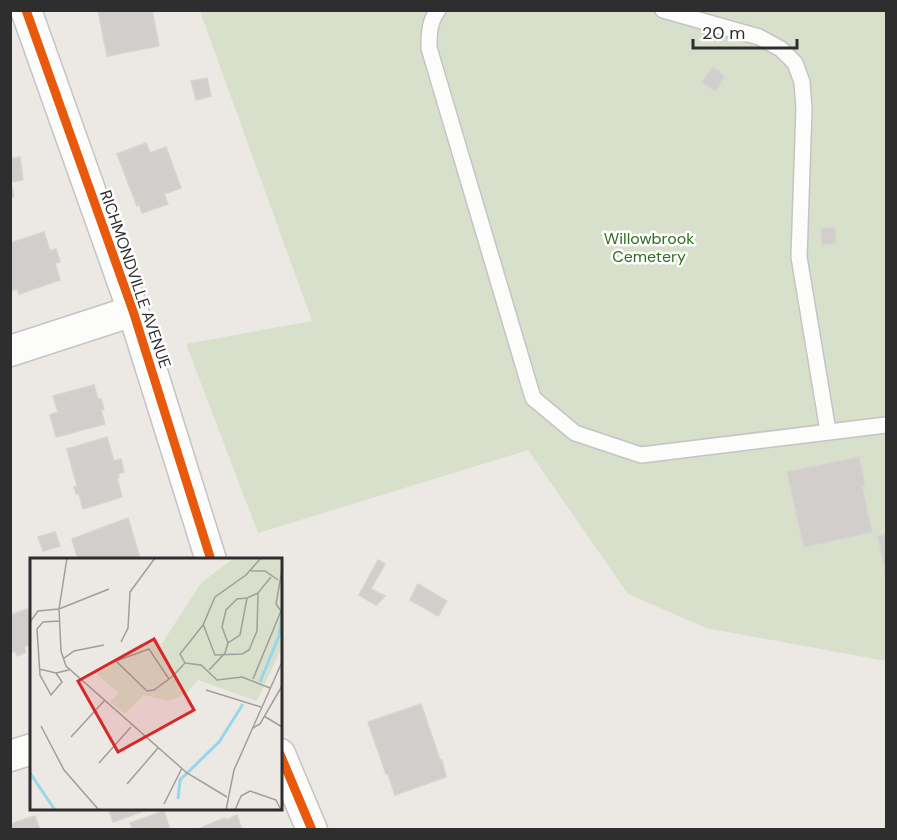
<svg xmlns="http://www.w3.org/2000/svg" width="897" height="840" viewBox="0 0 897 840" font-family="'DM Sans',sans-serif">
<rect width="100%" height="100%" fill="#ece8e4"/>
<polygon fill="#d8e0cc" points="200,11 886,11 886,661 706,628 628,594 528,450 258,533 186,344 312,321"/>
<g fill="#d1cecb" stroke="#d7d4d0" stroke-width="1.5">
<polygon points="98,10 152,10 159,46 107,56"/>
<polygon points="713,67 725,77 715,91 702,82"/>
<polygon points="207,78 211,96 196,100 191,81"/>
<polygon points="146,143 150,153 166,147 181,188 164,194 168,204 142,213 139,204 137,206 117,154"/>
<polygon points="20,157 23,180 11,182 14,197 10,197 10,159"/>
<polygon points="835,227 836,243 822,245 821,229"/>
<polygon points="44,232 50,251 56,249 60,262 55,263 60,280 19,294 17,289 10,291 10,243"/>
<polygon points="94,385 98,399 101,399 104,409 101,410 105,424 56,437 50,415 58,412 53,396"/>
<polygon points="107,437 114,461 121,459 124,472 118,474 119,477 117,478 122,497 83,509 79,494 76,494 74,487 77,486 67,449"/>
<polygon points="859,457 865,485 862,486 872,532 804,547 787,472"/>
<polygon points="128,518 140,558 135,560 78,560 72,539"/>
<polygon points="55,532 60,546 43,551 38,537"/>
<polygon points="886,534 886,571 885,572 878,536"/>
<polygon points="378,560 385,564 371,589 385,596 376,605 359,595"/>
<polygon points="418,584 447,601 438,616 410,600"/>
<polygon points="27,609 32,620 32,644 24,647 26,652 17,656 15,651 10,653 10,615"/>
<polygon points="421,704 440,760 442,760 446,777 395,795 388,774 386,774 368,722"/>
<polygon points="108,808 140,808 141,812 113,822"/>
<polygon points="164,811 170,830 133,830 130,823"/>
<polygon points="237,815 242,830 195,830 225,818 226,820"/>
<polygon points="35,816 40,830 10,830 10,824"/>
</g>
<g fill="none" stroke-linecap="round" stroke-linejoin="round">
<g stroke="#c5c4c5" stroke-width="18">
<g id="service">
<path d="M438 10C429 22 429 34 429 48L533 398 575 433 641 455 886 425"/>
<polyline points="663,10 759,37 781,49 795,63 802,82 804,109 799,257 828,431"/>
</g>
</g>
<g stroke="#c5c4c5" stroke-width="33">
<g id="minor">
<polyline points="26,10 133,311 211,560"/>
<polyline points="10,351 133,311"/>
<polyline points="280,754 312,830"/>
<polyline points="10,756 32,749"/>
</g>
</g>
<use href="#service" stroke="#fcfcfb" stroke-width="15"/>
<use href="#minor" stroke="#fcfcfb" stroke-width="30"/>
<g stroke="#fff" stroke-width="13">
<g id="cycleway">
<polyline points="26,10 133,311 211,560"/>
<polyline points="280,754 312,830"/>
</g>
</g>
<use href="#cycleway" stroke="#e8590c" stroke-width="9"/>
</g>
<g text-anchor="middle" stroke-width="5" stroke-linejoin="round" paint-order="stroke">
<g font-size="16" fill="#2c6e1b" stroke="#fff">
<text x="649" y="244">Willowbrook<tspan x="649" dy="18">Cemetery</tspan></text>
</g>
<g font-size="16" fill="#2e2e2e" stroke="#fff">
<text transform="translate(136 279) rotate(71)" y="6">RICHMONDVILLE AVENUE</text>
</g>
</g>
<g transform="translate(30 558)">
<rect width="252" height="252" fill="#ece8e4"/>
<path d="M204 0H252V89L227 143 168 122 155 137 138 143 114 137 95 156 80 144 89 135 63 113 110 86 128 81 131 87 171 25Z" fill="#d8e0cc"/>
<path fill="none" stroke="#99d6ec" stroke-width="3" d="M230 124 249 78 252 58M0 215 25 252M148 241 150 222 189 184 213 146"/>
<path fill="none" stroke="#a09e9b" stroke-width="1.5" d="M37 0 29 51 31 93 36 108 157 215 197 239M231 0 216 17 185 39 173 67 150 96 155 105 171 107 187 122 212 119 240 130M221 13H235L248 22M0 64 8 53 29 51 79 31M173 66 185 97 212 96 219 92 227 73 228 35M91 84 98 70 100 34 125 0M198 85 192 69 196 52 207 41 217 40M33 101 44 93 74 87M9 111 26 115 39 112M179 112 195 95 198 85 210 77 217 40 228 35 241 19M26 115 32 124 21 137 10 117 7 71 13 64 29 63M139 121 119 91 86 103 117 133 124 132 143 118 155 105M223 121 251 53 246 46 252 12M176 132 231 149M234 158 252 169M11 168 34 212 69 252M223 170 230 166 252 128M41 179 74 143M69 205 101 169M97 226 128 190M134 246 152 210M196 252 204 212 252 104M205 252 211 238 220 233 246 242 251 252"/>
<path fill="#d62828" fill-opacity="0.15" stroke="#d62828" stroke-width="3" d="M124 81 164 152 88 194 48 123Z"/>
<rect width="252" height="252" fill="none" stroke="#2e2e2e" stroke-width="3"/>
</g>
<rect width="897" height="840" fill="none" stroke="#2e2e2e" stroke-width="24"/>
<path d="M693 39v9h104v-9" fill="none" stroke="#2e2e2e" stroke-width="3"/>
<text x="702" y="39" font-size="18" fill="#2e2e2e" stroke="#ffffff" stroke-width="4.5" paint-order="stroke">20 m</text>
</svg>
